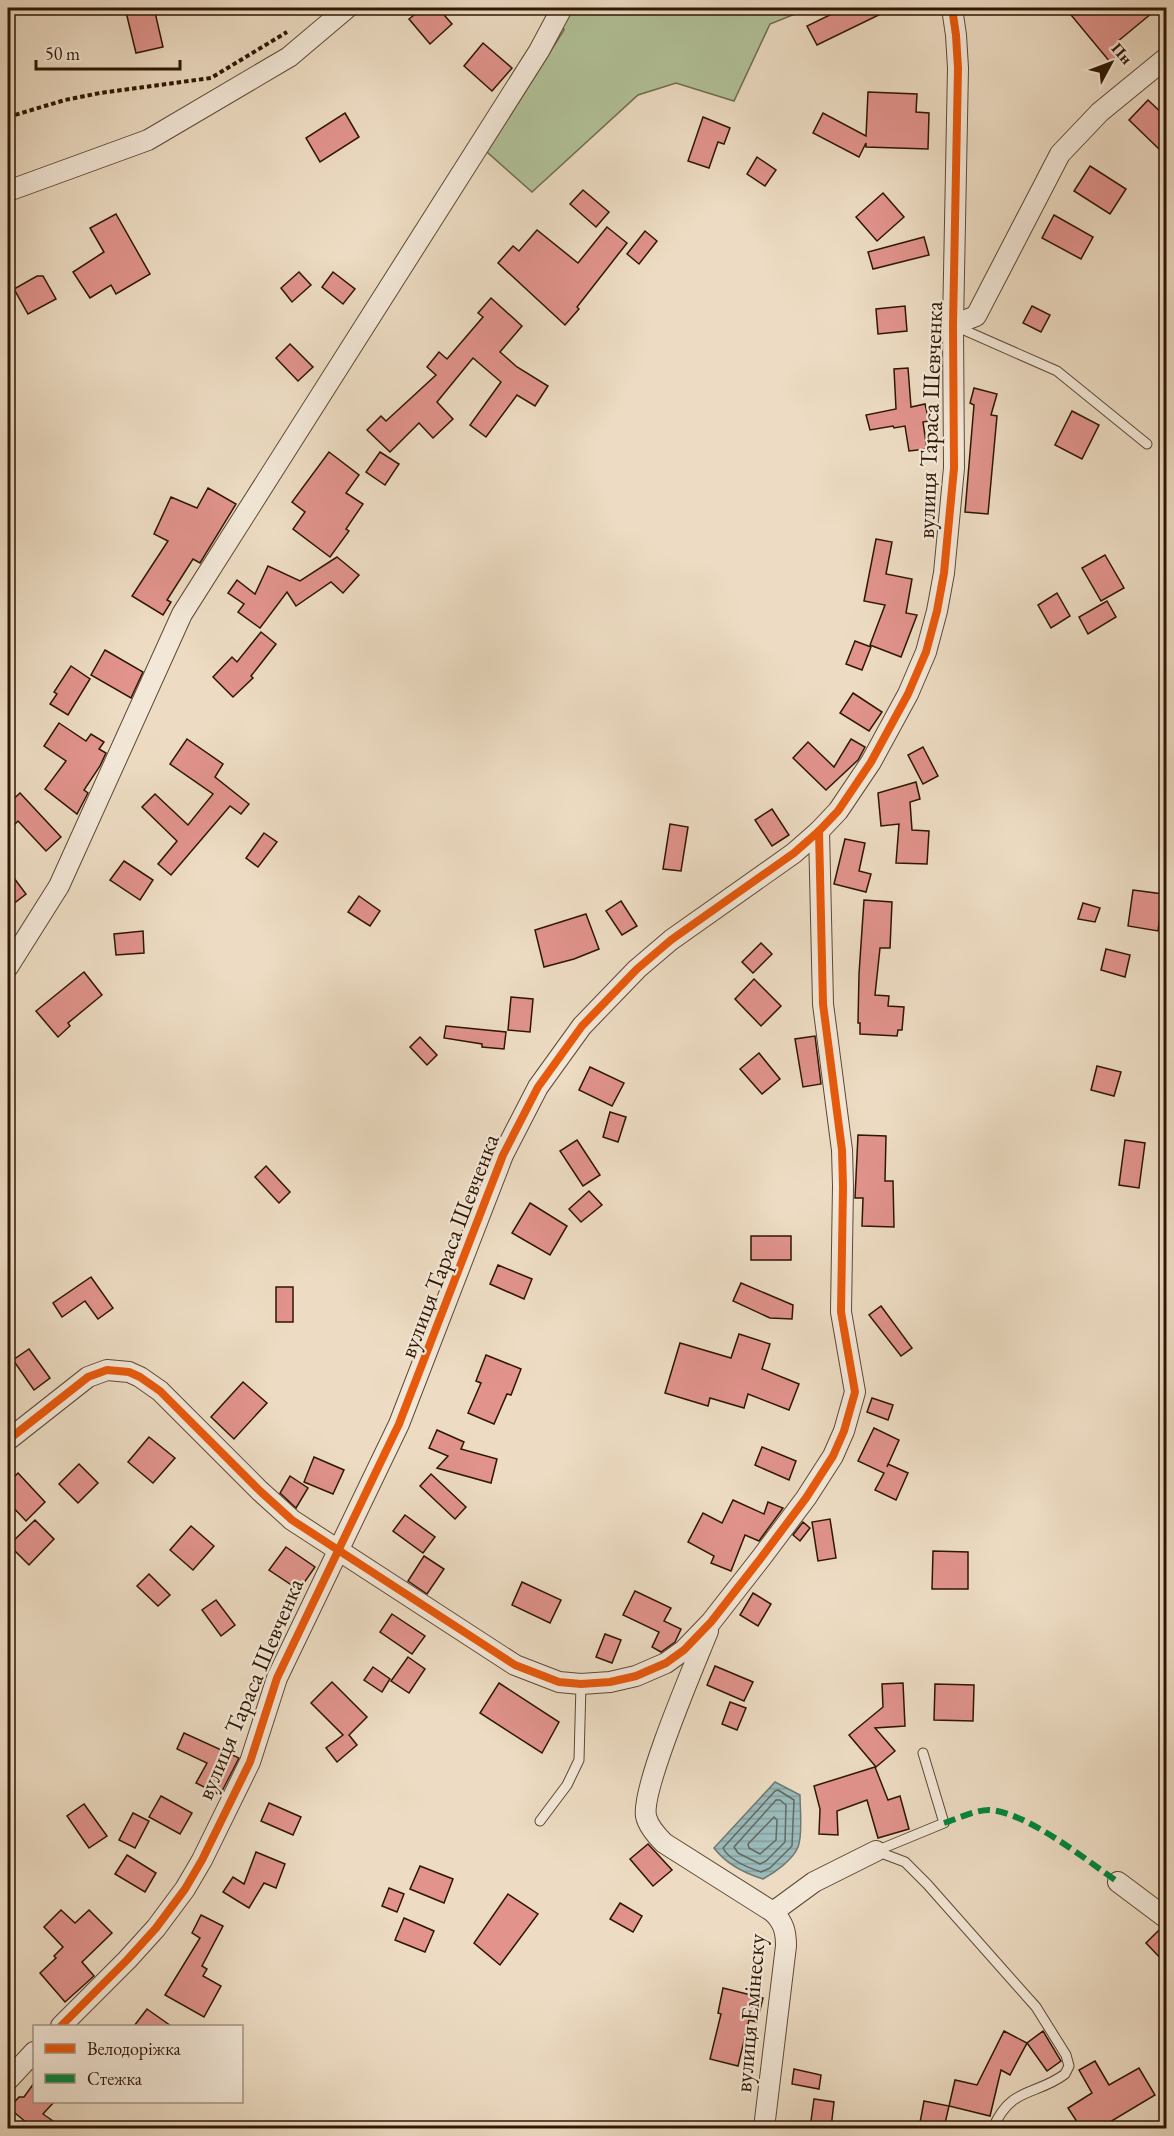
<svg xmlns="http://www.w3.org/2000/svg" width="1174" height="2136" viewBox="0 0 1174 2136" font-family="'EB Garamond',serif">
<defs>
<pattern id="water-rules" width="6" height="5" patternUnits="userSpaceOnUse" patternTransform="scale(1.5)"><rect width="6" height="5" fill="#9abab9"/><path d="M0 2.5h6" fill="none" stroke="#859f9d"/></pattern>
</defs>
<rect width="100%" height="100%" fill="#eddcc3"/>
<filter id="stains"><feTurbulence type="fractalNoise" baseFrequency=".00333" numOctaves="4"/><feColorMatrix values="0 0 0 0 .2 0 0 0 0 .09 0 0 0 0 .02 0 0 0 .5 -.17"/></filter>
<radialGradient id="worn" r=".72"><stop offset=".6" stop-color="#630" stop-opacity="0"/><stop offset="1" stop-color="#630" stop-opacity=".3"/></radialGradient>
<polygon fill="#b2c299" stroke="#706c4e" stroke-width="1.5" points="556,8 810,8 770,24 734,101 676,83 638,95 532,192 487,152 564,30"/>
<path fill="url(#water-rules)" stroke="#6f7871" stroke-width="1.5" d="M775 1782 800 1795C800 1809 803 1835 798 1847 793 1860 774 1873 763 1879 744 1873 726 1864 714 1848Z"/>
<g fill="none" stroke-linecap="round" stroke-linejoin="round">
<g stroke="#64685e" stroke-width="1.5">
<path d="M778 1790 794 1800 792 1846 770 1868 761 1872C749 1868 729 1860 723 1848L775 1791Z"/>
<polygon points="776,1800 780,1800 786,1805 785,1842 766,1861 760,1864 738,1853 734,1847"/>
<polygon points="774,1817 777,1820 776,1840 760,1854 749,1848 748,1844"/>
</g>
</g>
<g fill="#e1938c" stroke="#2e1604" stroke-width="1.5">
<polygon points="125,8 154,8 163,47 136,53"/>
<polygon points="423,8 438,8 452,24 430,44 409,19"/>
<polygon points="844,8 893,8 817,45 807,26"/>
<polygon points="1081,8 1158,8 1117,42 1124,50 1110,62 1071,15"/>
<polygon points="483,43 512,68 492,91 464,66"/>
<polygon points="868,92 917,94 916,112 929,113 928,149 866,147 866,143 859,157 813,133 823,113 866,136"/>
<polygon points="1148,100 1167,118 1167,141 1159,149 1129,120"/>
<polygon points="345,113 359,137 320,162 306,138"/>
<polygon points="703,117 730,128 724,144 718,142 709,168 688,161"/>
<polygon points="757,157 776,170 765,186 747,174"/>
<polygon points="1090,166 1126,189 1110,214 1074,191"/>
<polygon points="583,190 609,212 596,227 570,204"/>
<polygon points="883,193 904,217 877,241 856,217"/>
<polygon points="116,214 150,274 116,294 111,285 90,298 73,272 104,252 90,228"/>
<polygon points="1054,215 1093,237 1081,259 1042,238"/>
<polygon points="607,227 627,243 577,307 579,309 565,325 498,263 513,246 519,251 537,230 578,263"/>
<polygon points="645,231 657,241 639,264 627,254"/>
<polygon points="924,237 929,255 873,269 868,252"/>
<polygon points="299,272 311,285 292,302 281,288"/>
<polygon points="333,272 355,289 343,304 322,287"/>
<polygon points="37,276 43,276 56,299 28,314 14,289"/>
<polygon points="491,298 522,326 500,352 517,367 548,386 535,406 517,395 486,437 470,425 501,382 473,358 437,402 453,419 433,438 419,423 390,452 367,430 381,416 386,421 436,375 427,367 439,352 447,359 483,317 478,313"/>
<polygon points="905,306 907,331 878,334 876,309"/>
<polygon points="1032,306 1050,315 1041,332 1023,323"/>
<polygon points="290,344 313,367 298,381 276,358"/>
<polygon points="908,368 911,407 925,404 929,421 923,422 927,449 909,451 905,426 894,428 893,426 870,430 866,415 896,409 894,369"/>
<polygon points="974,388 997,394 991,415 997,416 988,514 965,512 974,405 970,403"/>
<polygon points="1072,411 1099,425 1082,459 1055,445"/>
<polygon points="329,452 359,475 346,493 363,504 346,529 349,531 330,557 293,529 305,512 292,502"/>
<polygon points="380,452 399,464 385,485 366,472"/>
<polygon points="208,488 236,504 200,563 193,559 167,600 171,602 163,615 132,596 168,541 154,534 171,497 197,508"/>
<polygon points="876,539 892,542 886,574 912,579 906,613 917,615 901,657 870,645 885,605 864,601"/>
<polygon points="1105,555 1124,588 1101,601 1082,568"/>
<polygon points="337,557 359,575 343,593 331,582 296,606 287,592 260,628 238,612 244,604 228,593 237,580 255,594 268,566 300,581"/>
<polygon points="1057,593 1070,616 1051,628 1038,605"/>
<polygon points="1107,601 1116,617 1088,634 1079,617"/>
<polygon points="261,632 276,644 251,676 253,678 233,697 213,677 232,657 237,662"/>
<polygon points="855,641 871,647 862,670 846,664"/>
<polygon points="105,650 143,672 131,698 91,675"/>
<polygon points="71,666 90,679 68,715 50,704 57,694 54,692"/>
<polygon points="853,693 882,712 869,731 840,713"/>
<polygon points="59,723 86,741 91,734 104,742 99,749 106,753 100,766 84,790 88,793 77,814 45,789 66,761 44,746"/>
<polygon points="187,739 223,764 215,777 249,804 241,814 230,806 171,875 158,864 177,841 142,807 155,794 188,825 213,794 170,764"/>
<polygon points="851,739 865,747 858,760 826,790 793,758 808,742 834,767"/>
<polygon points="923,747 938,776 923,784 908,755"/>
<polygon points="916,782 920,799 910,802 912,830 929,831 927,864 896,863 899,824 881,826 878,793"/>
<polygon points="20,793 61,837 46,851 18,821 8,831 8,804"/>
<polygon points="772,809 789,835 772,846 755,820"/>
<polygon points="670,824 688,827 681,871 663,869"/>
<polygon points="264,833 277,842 258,867 246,858"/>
<polygon points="845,839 865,843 859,871 871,874 866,892 834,884"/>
<polygon points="124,861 153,880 140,900 110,880"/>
<polygon points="8,870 26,894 8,908"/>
<polygon points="1133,890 1163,894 1158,931 1128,926"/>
<polygon points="359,896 380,911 370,926 348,912"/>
<polygon points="864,900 892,902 890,948 880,948 875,995 889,996 888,1006 904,1007 902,1030 898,1030 897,1036 860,1034 860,1023 858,1023 859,974"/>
<polygon points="621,901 637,926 622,935 606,911"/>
<polygon points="1083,903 1100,908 1095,922 1078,919"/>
<polygon points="586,914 599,949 574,959 544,967 535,930"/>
<polygon points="143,931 144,953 116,955 114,934"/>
<polygon points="761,943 772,954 753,973 742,962"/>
<polygon points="1106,949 1130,955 1125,977 1101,970"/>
<polygon points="84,972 102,995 68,1023 70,1026 58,1037 36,1011"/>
<polygon points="754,979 781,1006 761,1026 735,999"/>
<polygon points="511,997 533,999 530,1032 508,1030"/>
<polygon points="446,1026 506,1032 504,1049 482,1047 482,1044 444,1038"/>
<polygon points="815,1036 821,1084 803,1087 795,1039"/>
<polygon points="420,1037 437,1055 427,1065 410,1047"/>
<polygon points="759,1053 780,1079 762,1094 740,1069"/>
<polygon points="1097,1066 1121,1072 1114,1096 1091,1090"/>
<polygon points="590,1067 624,1083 612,1106 579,1090"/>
<polygon points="610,1112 626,1117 618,1142 603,1137"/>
<polygon points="858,1135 886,1136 885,1181 893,1181 894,1227 862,1226 863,1198 855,1198"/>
<polygon points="577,1140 600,1175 583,1186 560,1151"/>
<polygon points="1125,1140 1145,1143 1139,1188 1119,1185"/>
<polygon points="266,1166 290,1192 279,1203 255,1177"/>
<polygon points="589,1191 602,1205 581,1222 569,1209"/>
<polygon points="530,1203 567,1226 550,1255 512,1233"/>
<rect x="751" y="1236" width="40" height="24"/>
<polygon points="498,1265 532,1279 524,1299 490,1284"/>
<polygon points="91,1277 113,1308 98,1319 85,1301 62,1317 53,1303"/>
<polygon points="741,1283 793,1305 792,1319 770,1318 733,1301"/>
<rect x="276" y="1287" width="17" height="35"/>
<polygon points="881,1306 912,1348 901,1356 869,1315"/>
<polygon points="739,1334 770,1344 762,1369 799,1384 789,1410 748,1394 744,1408 710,1398 708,1406 665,1393 680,1343 731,1358"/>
<polygon points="29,1349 50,1378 34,1390 13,1360"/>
<polygon points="486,1355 521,1369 511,1395 507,1394 494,1424 468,1413 481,1383 476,1381"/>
<polygon points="243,1382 267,1403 234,1439 211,1417"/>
<polygon points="872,1398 893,1405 888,1420 867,1412"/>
<polygon points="874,1428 899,1440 887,1467 888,1464 908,1473 896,1500 875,1490 884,1473 858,1461"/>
<polygon points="437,1430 464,1442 461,1449 497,1459 491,1483 437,1468 448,1456 429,1448"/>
<polygon points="149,1437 175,1458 153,1483 128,1462"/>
<polygon points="762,1447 796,1461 789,1480 755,1465"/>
<polygon points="314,1457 344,1470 333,1494 304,1482"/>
<polygon points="79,1464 98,1483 78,1503 59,1484"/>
<polygon points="18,1473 45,1502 26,1521 8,1502 8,1483"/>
<polygon points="431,1474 466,1507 455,1519 420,1486"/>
<polygon points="290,1476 308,1488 296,1508 280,1493"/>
<polygon points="733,1500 764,1514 768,1502 783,1508 759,1541 745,1535 731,1571 711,1563 714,1556 688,1542 703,1513 722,1523"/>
<polygon points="405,1515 435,1537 423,1553 393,1531"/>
<polygon points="830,1519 836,1558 818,1561 812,1522"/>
<polygon points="35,1520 54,1539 29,1565 9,1545"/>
<polygon points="803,1522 810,1528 800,1541 793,1535"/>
<polygon points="191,1526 214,1546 193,1570 170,1550"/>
<polygon points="286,1547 315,1567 299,1590 269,1570"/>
<polygon points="933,1551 968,1552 968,1589 932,1589"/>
<polygon points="424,1556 444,1569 427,1594 408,1581"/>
<polygon points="149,1574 170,1595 158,1606 137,1586"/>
<polygon points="522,1582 561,1600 550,1623 512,1605"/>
<polygon points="635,1591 671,1608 664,1621 681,1629 675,1642 661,1652 652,1647 659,1632 623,1615"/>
<polygon points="753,1593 771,1604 758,1626 740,1615"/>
<polygon points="216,1600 235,1625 221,1636 202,1610"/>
<polygon points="392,1614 425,1636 412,1654 380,1632"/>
<polygon points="605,1634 621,1640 612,1663 596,1657"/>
<polygon points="408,1657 425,1669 409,1693 391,1681"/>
<polygon points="715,1666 753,1682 744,1701 707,1685"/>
<polygon points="373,1667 390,1679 382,1692 364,1680"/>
<polygon points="332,1682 367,1717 349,1735 357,1745 337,1762 326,1748 343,1735 311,1703"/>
<polygon points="499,1683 559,1722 542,1753 480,1713"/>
<polygon points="903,1683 905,1726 875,1728 895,1751 876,1767 849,1735 883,1707 882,1684"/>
<polygon points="935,1684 974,1685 973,1721 934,1720"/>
<polygon points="730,1702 746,1708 737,1730 722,1724"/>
<polygon points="184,1733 239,1758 220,1795 196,1783 207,1763 177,1749"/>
<polygon points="875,1767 888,1800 900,1796 909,1829 878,1838 867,1800 837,1811 838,1835 819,1834 820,1809 814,1786"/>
<polygon points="161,1796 192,1813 180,1834 149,1817"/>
<polygon points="269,1803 301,1817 293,1835 261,1821"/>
<polygon points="84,1804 107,1836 89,1848 67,1816"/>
<polygon points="133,1813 149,1821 135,1848 119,1840"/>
<polygon points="648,1844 672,1870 653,1886 630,1859"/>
<polygon points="256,1852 285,1864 276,1888 264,1883 249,1908 223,1892 233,1877 244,1884"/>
<polygon points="127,1855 156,1873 145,1892 115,1874"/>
<polygon points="420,1866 453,1879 444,1903 410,1889"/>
<polygon points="389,1888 404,1894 397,1912 382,1906"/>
<polygon points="508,1894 538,1914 500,1965 474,1943"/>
<polygon points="620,1903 642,1916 633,1932 610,1919"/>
<polygon points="61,1910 75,1923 89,1910 112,1933 82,1962 94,1976 65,2002 40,1973 56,1958 54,1956 63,1947 44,1927"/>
<polygon points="201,1915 223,1926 202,1966 207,1969 203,1976 221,1986 204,2017 165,1995 200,1938 192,1933"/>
<polygon points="404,1918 434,1931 425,1952 395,1940"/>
<polygon points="1161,1928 1167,1930 1167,1965 1146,1943"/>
<polygon points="723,1988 763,1998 757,2022 749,2020 738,2066 710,2059 721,2014 718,2013"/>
<polygon points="147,2009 171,2026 134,2026"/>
<polygon points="1004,2031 1027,2043 1010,2075 1001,2070 990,2116 949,2106 955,2080 977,2085"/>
<polygon points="1043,2031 1061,2061 1047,2071 1027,2043"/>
<polygon points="1095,2061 1109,2085 1139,2068 1155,2095 1100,2128 1081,2128 1068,2108 1092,2093 1079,2070"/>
<polygon points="794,2069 821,2075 819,2089 792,2084"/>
<polygon points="34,2083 34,2102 54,2102 43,2114 63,2128 33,2128 9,2108 19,2097 24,2097"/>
<polygon points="814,2099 834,2102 831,2128 810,2128"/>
<polygon points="924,2101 949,2106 944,2128 919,2128"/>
</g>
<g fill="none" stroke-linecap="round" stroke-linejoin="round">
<g stroke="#5e4834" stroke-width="11">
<g id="service">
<polyline points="955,326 1057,371 1147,444"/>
<polyline points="540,1821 567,1785 579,1760 581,1684"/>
<path d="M876 1851 905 1862 927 1884 1036 2007 1066 2055 1069 2066 1065 2074C1036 2096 1011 2086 993 2128"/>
<polyline points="876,1851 944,1823 923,1753"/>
</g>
</g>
<g stroke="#5e4834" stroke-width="22">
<g id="minor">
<polyline points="8,191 148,140 289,57 347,8"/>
<polyline points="953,325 976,316 1060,154 1100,112 1166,58"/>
<polyline points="8,967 59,886 182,614 539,51 562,8"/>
<polyline points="8,1440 88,1377 107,1370 129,1372 140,1377 160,1391 260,1491 292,1520 515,1665 559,1682 581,1684 610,1682 636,1676 666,1663 684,1650 711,1622 761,1558 806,1498 833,1456 844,1431 855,1392 841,1312 843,1186 842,1150 823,1004 819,831"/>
<path d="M708 1631C695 1664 641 1788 646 1816 648 1826 656 1835 664 1843L773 1912C784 1923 786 1932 786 1946L764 2128"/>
<polyline points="1118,1882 1166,1918"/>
<polyline points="773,1912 814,1882 876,1851"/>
<polyline points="61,2026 127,1960 156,1928 185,1889 202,1860 250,1762 277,1678 399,1424 503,1155 538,1087 582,1026 637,969 671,940 794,853 819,831 838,811 871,762 908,694 926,652 937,611 944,573 954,468 953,325 958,68 956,35 952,8"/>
<polyline points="8,2080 34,2052"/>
</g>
</g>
<polyline stroke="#2e1604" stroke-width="4" stroke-dasharray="4.5 3" stroke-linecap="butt" points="8,117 65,100 100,93 211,78 287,32"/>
<use href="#service" stroke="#f3e8d8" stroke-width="9"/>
<use href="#minor" stroke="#f3e8d8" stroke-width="20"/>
<path stroke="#00873e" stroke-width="6" stroke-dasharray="12 6" stroke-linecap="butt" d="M944 1823C957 1819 975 1810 989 1810 1027 1812 1086 1860 1118 1882"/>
<g stroke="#f3e8d8" stroke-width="11">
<g id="cycleway">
<polyline points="8,1440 88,1377 107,1370 129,1372 140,1377 160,1391 260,1491 292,1520 515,1665 559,1682 581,1684 610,1682 636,1676 666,1663 684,1650 711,1622 761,1558 806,1498 833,1456 844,1431 855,1392 841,1312 843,1186 842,1150 823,1004 819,831"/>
<polyline points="61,2026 127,1960 156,1928 185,1889 202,1860 250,1762 277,1678 399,1424 503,1155 538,1087 582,1026 637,969 671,940 794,853 819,831 838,811 871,762 908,694 926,652 937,611 944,573 954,468 953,325 958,68 956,35 952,8"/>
</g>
</g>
<use href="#cycleway" stroke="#e8590c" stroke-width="8"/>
</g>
<g text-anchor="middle" stroke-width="4.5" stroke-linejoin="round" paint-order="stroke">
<g font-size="24" fill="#2e1604" stroke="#f3e8d8">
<text transform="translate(930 420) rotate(-88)" y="8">вулиця Тараса Шевченка</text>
<text transform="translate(449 1246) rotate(-69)" y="8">вулиця Тараса Шевченка</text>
<text transform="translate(250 1689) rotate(-67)" y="8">вулиця Тараса Шевченка</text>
<text transform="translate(750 2013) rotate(-85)" y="8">вулиця Емінеску</text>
</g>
</g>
<rect width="1174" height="2136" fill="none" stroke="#eddcc3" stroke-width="30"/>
<rect x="9" y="9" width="1156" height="2118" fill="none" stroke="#2e1604" stroke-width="3"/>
<rect x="15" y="15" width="1144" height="2106" fill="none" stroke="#2e1604" stroke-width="1.5"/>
<rect x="33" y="2025" width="210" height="78" fill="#f3e8d8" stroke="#a49483" stroke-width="1.5"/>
<rect x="45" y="2044" width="30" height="9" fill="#e8590c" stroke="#a49483" stroke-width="1.5"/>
<text x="87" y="2055" font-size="18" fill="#2e1604">Велодоріжка</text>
<rect x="45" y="2074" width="30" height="9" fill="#00873e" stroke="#a49483" stroke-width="1.5"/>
<text x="87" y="2085" font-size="18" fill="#2e1604">Стежка</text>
<g transform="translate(1111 63) rotate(49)" stroke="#f3e8d8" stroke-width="4.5" paint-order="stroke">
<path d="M0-4.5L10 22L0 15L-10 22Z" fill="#2e1604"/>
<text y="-9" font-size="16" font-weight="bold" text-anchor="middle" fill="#2e1604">Пн</text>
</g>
<path d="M36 60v9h144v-9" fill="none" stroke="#2e1604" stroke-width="3"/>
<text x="45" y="60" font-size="18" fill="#2e1604" stroke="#f3e8d8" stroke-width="4.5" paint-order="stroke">50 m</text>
<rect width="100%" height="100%" filter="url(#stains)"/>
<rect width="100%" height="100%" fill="url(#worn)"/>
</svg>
